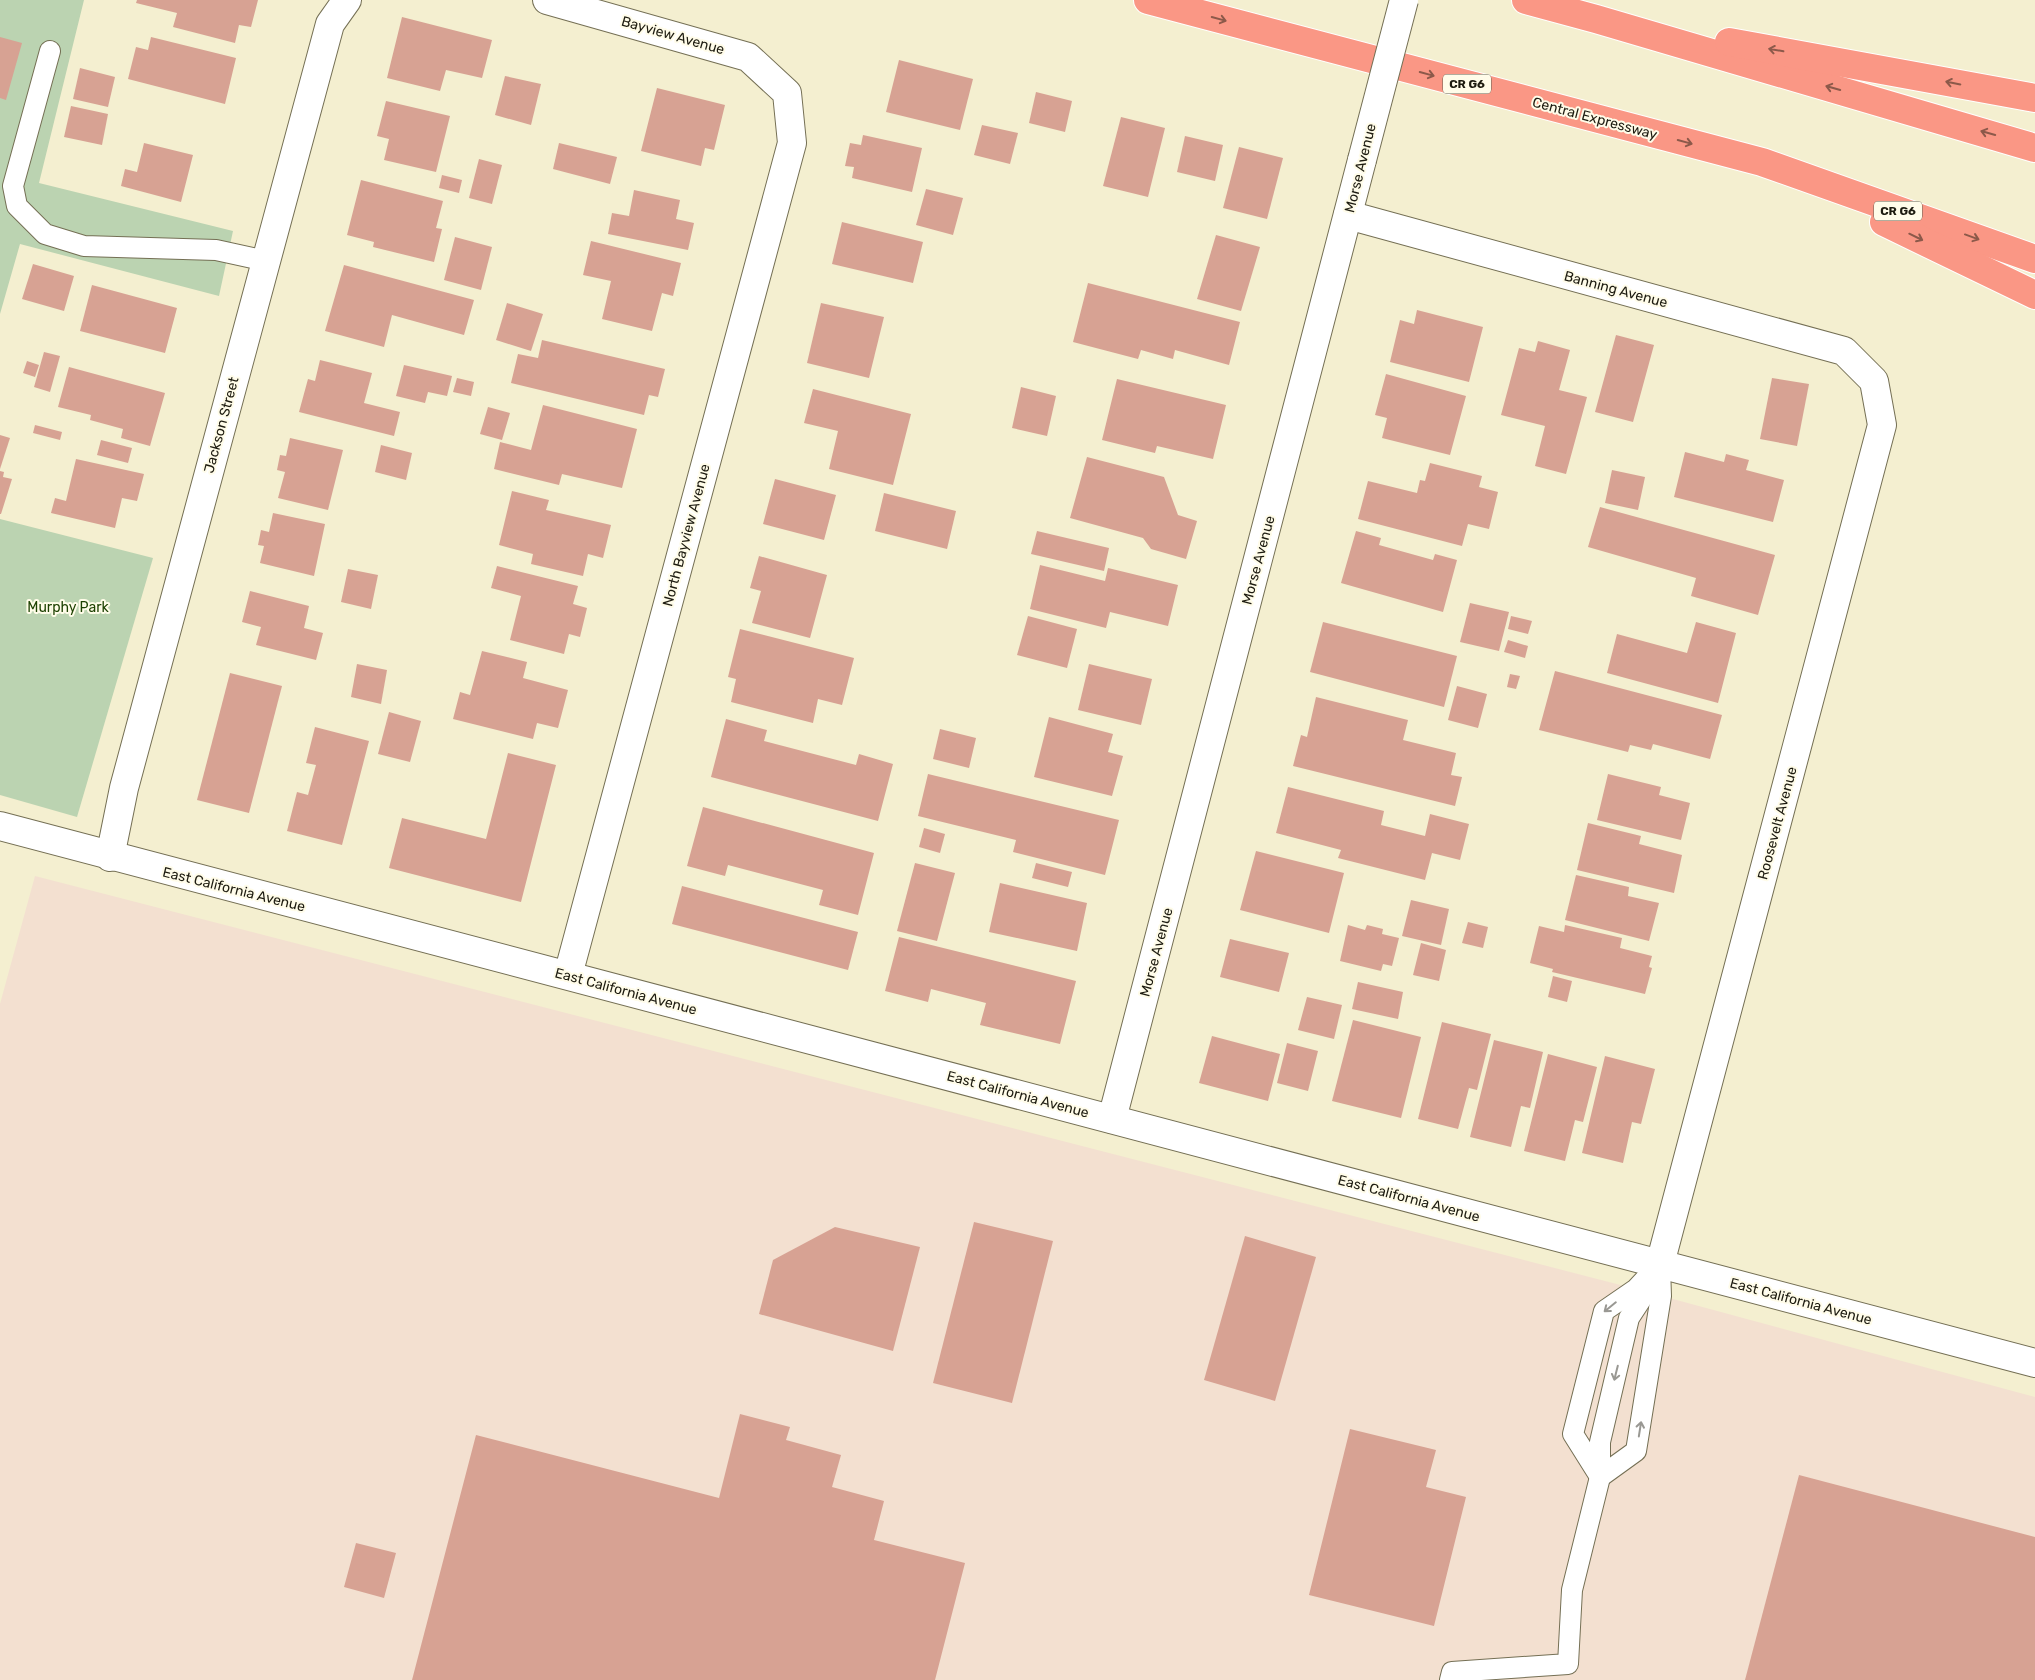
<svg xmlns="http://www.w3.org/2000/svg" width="2035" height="1680" viewBox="0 0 2035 1680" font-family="Rubik,sans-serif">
<rect width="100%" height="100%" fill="#f4efd0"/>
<polygon fill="#f3e0d0" points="35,876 1636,1289 2035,1397 2035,1680 0,1680 0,1004"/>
<g fill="#bbd3b1">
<polygon points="0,0 84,0 39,183 233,231 219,296 20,244 0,314"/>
<polygon points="0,519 153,558 77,817 0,795"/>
</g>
<g fill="#d7a293">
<polygon points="137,0 258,0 251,27 239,25 235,43 173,27 177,13 136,3"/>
<polygon points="402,17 492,40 482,78 446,70 440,91 387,78"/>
<polygon points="0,37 22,43 6,100 0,98"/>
<polygon points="151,37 236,58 225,104 128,79 136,47 148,50"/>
<polygon points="899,60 973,79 960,130 886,112"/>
<polygon points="80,68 115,77 108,107 73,99"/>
<polygon points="505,76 541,84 531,125 495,115"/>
<polygon points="657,88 725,105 714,150 705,148 701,166 641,151"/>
<polygon points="1036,92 1072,101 1065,132 1029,123"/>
<polygon points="386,101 450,116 436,172 384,160 389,139 377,136"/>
<polygon points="71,106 108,114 102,145 64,137"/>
<polygon points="1121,117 1165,128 1148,197 1103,186"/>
<polygon points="982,125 1018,133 1010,164 974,155"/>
<polygon points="863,135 922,148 912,192 852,178 854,167 845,166 850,143 861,145"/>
<polygon points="1185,136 1223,145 1215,181 1177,172"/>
<polygon points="144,143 193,155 181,202 121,186 125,169 137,172"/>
<polygon points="559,143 617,157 610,184 553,169"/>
<polygon points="1239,147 1283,158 1267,219 1223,208"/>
<polygon points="479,159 502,165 492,204 469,198"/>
<polygon points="442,175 462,180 459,193 439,188"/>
<polygon points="361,180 443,201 436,228 442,229 434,262 373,247 374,242 347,235"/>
<polygon points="926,189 963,198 953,235 916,225"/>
<polygon points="634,190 680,200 676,219 694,223 688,250 608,234 612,213 629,216"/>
<polygon points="842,222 923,242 913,283 832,264"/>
<polygon points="1216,235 1260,247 1241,311 1197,299"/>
<polygon points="455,237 492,247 481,290 444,280"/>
<polygon points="591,241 681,263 673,296 662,293 652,331 602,319 611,281 583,275"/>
<polygon points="33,264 74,276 64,311 22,299"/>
<polygon points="344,265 474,300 464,335 392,315 384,347 325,331"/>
<polygon points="1088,283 1240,322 1229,365 1175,350 1173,359 1141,350 1138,359 1073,342"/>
<polygon points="92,285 177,308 165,353 80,331"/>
<polygon points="507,303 543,314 531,351 496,340"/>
<polygon points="821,303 884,317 869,378 807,363"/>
<polygon points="1417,310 1483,327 1469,382 1390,362 1400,320 1414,324"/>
<polygon points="1616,335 1654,345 1633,422 1595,412"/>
<polygon points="542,340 665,369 658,397 649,395 644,415 511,383 518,354 538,358"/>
<polygon points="1538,341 1570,350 1559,390 1587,397 1566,474 1535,466 1545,426 1501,415 1519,348 1535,352"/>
<polygon points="44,352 60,356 50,392 34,387"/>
<polygon points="320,360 372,373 364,403 400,412 394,436 299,412 308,379 315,381"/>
<polygon points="27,361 39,365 35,377 23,373"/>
<polygon points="404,365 452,376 447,396 428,392 425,403 396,396"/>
<polygon points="69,367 165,393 150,446 121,438 123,429 90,420 91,415 58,407"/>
<polygon points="1386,374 1466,396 1450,455 1382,438 1387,418 1375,415"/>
<polygon points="457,378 474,382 471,396 453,392"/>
<polygon points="1772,378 1809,384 1797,446 1760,439"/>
<polygon points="1117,379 1226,405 1213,459 1157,446 1155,453 1102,440"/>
<polygon points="1021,387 1056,396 1047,436 1012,428"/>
<polygon points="813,389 911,414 893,485 829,469 838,431 804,423"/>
<polygon points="543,405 637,429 622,488 562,474 559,485 494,469 500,442 531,450"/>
<polygon points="488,407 510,413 502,440 480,434"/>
<polygon points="35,425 62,432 60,440 33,433"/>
<polygon points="0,435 10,438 0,469"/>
<polygon points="290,438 343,450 328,510 278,498 285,472 277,470 280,455 286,456"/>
<polygon points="101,440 132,448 128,463 97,455"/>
<polygon points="381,445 412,453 406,480 375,472"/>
<polygon points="1685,452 1724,462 1726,454 1749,460 1746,470 1784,480 1773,522 1674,497"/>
<polygon points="1087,457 1164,477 1178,515 1197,521 1186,559 1151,549 1143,538 1070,518"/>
<polygon points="76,459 144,474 137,501 122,498 115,528 51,513 55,498 66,501"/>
<polygon points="1430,463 1482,476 1479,487 1498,492 1489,529 1468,524 1462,546 1358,519 1368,481 1417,493 1420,480 1425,481"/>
<polygon points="1612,470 1645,477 1638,510 1605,503"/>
<polygon points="0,471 4,472 3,477 12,479 1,514 0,514"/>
<polygon points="775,479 836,495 824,540 763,524"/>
<polygon points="512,491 549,500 546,510 611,525 603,558 588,554 583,576 531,564 533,554 499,545"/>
<polygon points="884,493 956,511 947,549 875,531"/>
<polygon points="1600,507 1775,555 1758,615 1691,596 1696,578 1588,547"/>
<polygon points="273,513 325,524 314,576 260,563 264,546 258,545 261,530 269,532"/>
<polygon points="1037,531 1109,548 1104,571 1031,554"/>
<polygon points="1356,531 1381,538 1379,545 1433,560 1435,554 1457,560 1443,612 1341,583"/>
<polygon points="759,556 827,575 810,638 752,623 761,591 750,588"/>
<polygon points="1040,565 1105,581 1108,568 1178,585 1168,626 1110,612 1106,628 1030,609"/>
<polygon points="497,566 578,586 573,604 587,608 580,637 569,634 564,654 510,640 521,596 491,588"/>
<polygon points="348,569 378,575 371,609 341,602"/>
<polygon points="250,591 309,606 304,628 323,633 316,660 256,645 261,627 242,622"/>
<polygon points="1470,603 1509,612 1499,651 1460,642"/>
<polygon points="1028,616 1077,629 1067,668 1017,655"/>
<polygon points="1511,616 1532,621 1528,634 1508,629"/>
<polygon points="1323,622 1457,656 1444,707 1310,672"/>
<polygon points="1696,622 1736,633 1718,703 1607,673 1617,634 1687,653"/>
<polygon points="740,629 854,658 842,705 818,699 813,723 731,702 736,679 728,677"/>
<polygon points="1508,640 1528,646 1525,658 1504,652"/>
<polygon points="482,651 527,662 523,678 568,690 558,728 537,723 533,739 453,719 460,692 470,695"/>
<polygon points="357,664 387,670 381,704 351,697"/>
<polygon points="1089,664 1152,679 1141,725 1078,710"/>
<polygon points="1555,671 1722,715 1710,759 1653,744 1651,750 1630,745 1628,752 1539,730"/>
<polygon points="230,673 282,686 249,813 197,800"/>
<polygon points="1510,674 1520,676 1516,689 1507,687"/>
<polygon points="1457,686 1487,694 1478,728 1448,720"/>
<polygon points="1316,697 1408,720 1403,740 1456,753 1451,775 1462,777 1455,806 1293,766 1301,735 1307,737"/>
<polygon points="389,712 421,721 410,762 378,754"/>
<polygon points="1049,717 1113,734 1108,752 1123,756 1112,796 1034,777"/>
<polygon points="726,719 767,730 764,741 856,765 859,754 893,764 878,821 711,777"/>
<polygon points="315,727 369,741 342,845 287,831 297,792 308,795 316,765 306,763"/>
<polygon points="940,729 976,738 969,768 933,759"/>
<polygon points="508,753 556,765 521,902 389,868 402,818 486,839"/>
<polygon points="928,774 1119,820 1105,875 1013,852 1016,840 918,816"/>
<polygon points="1608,774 1661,787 1659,795 1690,803 1681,840 1597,820"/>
<polygon points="1288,787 1384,811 1381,825 1425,836 1430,814 1469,824 1460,860 1432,853 1425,880 1338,858 1341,850 1276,833"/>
<polygon points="703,807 874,853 858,915 819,905 823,890 728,865 725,876 687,866"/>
<polygon points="1588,823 1641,836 1639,844 1682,855 1674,893 1577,870"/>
<polygon points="924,828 945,834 940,853 919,847"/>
<polygon points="1256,851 1344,873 1329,933 1240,910"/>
<polygon points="915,863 955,873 937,941 897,931"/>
<polygon points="1036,863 1072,872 1068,887 1032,878"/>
<polygon points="1576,875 1629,887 1628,896 1659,903 1649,941 1565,920"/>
<polygon points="1000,883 1087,903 1077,951 989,932"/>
<polygon points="682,886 858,932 848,970 672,924"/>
<polygon points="1411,900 1449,909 1441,945 1402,936"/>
<polygon points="1468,922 1488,927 1483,948 1462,943"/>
<polygon points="1348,925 1365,930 1367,925 1383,929 1382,934 1399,938 1392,966 1383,964 1381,971 1340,961"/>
<polygon points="1565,925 1622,938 1620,948 1652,956 1649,967 1652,968 1645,994 1552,972 1553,969 1530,963 1539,926 1564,932"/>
<polygon points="899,937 1076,981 1060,1044 980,1025 986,1003 931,989 928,1002 885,991"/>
<polygon points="1230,939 1289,953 1279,992 1220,977"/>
<polygon points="1421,943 1446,950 1439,981 1413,975"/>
<polygon points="1553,976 1572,981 1567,1002 1548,997"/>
<polygon points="1358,982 1403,992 1398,1019 1352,1009"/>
<polygon points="1307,997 1342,1005 1334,1039 1298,1030"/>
<polygon points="1353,1020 1421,1037 1401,1118 1332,1101"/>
<polygon points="1442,1022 1491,1034 1477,1090 1469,1088 1458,1129 1418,1119"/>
<polygon points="1212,1036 1280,1054 1268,1101 1199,1083"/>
<polygon points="1494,1040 1543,1052 1530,1108 1521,1106 1511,1147 1470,1137"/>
<polygon points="1287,1043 1318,1051 1308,1091 1277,1083"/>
<polygon points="1548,1054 1597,1067 1583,1122 1575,1120 1565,1161 1524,1151"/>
<polygon points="1605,1056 1655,1069 1641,1124 1632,1122 1623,1163 1582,1153"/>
<polygon points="974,1222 1053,1241 1012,1403 933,1383"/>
<polygon points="835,1227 920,1247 893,1351 759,1314 773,1260"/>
<polygon points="1245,1236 1316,1257 1275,1401 1204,1380"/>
<polygon points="740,1414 790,1427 786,1440 841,1455 832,1487 884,1501 874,1540 965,1563 935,1680 412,1680 476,1435 719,1498"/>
<polygon points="1350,1429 1436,1450 1426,1487 1466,1497 1434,1626 1309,1595"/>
<polygon points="1799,1475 2035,1537 2035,1680 1745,1680"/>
<polygon points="356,1543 396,1553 384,1598 344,1587"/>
</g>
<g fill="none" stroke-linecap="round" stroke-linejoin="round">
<g stroke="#746f54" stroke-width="22">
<g id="lane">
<polyline points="50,51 13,186 17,206 45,234 84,246 216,250 266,261"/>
<polyline points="1600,1477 1573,1434 1604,1311 1636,1289 1650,1274"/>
<polyline points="1600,1477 1636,1451 1661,1296 1660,1266"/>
<polyline points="1450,1680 1452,1672 1568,1664 1572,1590 1600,1477 1600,1442 1629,1318 1646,1292 1660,1264"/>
</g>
</g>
<g stroke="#746f54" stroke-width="30">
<g id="street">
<polyline points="547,0 748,57 787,93 792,143 568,975"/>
<polyline points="1348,215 1844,351 1874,381 1882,425 1660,1264"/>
<polyline points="110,857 124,788 330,24 347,0"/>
<polyline points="1112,1119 1362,160"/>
</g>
</g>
<g stroke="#746f54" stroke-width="30">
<polyline id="secondary" points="0,826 2035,1363"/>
</g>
<g stroke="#fff" stroke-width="30">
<g id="highway">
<polyline points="1148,0 1762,162 2035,259"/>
<polyline points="1526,0 1596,19 2035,148"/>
<polyline points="1729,42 2035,98"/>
<polyline points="1884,222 2035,295"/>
</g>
</g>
<use href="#lane" stroke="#fff" stroke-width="20"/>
<use href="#street" stroke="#fff" stroke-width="28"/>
<use href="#secondary" stroke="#fff" stroke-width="28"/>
<use href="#highway" stroke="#fa9785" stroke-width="28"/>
<g stroke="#746f54" stroke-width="30" stroke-linecap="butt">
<polyline id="street-bridge" points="1362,160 1404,0"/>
</g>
<use href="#street-bridge" stroke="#fff" stroke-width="28"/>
</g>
<defs><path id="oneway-shaft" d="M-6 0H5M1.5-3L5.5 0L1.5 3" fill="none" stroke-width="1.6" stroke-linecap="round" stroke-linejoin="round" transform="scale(1.25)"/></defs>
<g stroke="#8c594a">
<use href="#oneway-shaft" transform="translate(1219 19) rotate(15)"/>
<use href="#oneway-shaft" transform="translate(1776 50) rotate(-170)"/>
<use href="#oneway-shaft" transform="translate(1427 74) rotate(15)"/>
<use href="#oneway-shaft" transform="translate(1953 83) rotate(-169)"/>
<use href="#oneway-shaft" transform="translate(1833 88) rotate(-164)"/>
<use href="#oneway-shaft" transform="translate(1988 133) rotate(-164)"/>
<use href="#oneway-shaft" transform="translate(1685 142) rotate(15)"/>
<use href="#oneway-shaft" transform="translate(1916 237) rotate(26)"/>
<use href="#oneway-shaft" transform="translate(1972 237) rotate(20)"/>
</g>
<g stroke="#999893">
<use href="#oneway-shaft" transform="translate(1610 1307) rotate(141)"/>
<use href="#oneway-shaft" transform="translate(1616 1373) rotate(104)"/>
<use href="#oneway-shaft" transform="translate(1640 1429) rotate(-81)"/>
</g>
<g text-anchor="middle" stroke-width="4" stroke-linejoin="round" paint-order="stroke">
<g fill="#fffce9" stroke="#615e51" stroke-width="1">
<rect x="1443" y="74.5" width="48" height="19" rx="4"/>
<rect x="1874" y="201.5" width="48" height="19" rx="4"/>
</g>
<g font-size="12" font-weight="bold" fill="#1d1b10">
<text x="1467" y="88">CR G6</text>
<text x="1898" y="215">CR G6</text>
</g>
<g font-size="14" fill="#1d1b10" stroke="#fffce9">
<text transform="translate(673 35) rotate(16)" y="5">Bayview Avenue</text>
<text transform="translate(1595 118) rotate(15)" y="5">Central Expressway</text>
<text transform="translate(1360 168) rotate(-76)" y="5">Morse Avenue</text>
<text transform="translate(1616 289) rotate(15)" y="5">Banning Avenue</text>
<text transform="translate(221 425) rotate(-75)" y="5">Jackson Street</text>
<text transform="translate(686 535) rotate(-75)" y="5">North Bayview Avenue</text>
<text transform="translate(1258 560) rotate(-75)" y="5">Morse Avenue</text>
<text transform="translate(1777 823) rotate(-75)" y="5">Roosevelt Avenue</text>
<text transform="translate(234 889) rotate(14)" y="5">East California Avenue</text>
<text transform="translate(1156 952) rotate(-75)" y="5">Morse Avenue</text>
<text transform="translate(626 991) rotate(15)" y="5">East California Avenue</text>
<text transform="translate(1018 1094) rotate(15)" y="5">East California Avenue</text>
<text transform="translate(1409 1198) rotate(15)" y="5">East California Avenue</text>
<text transform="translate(1801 1301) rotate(15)" y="5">East California Avenue</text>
</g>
<g font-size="14" fill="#1e4203" stroke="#fffce9">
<text x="68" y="612">Murphy Park</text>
</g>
</g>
</svg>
